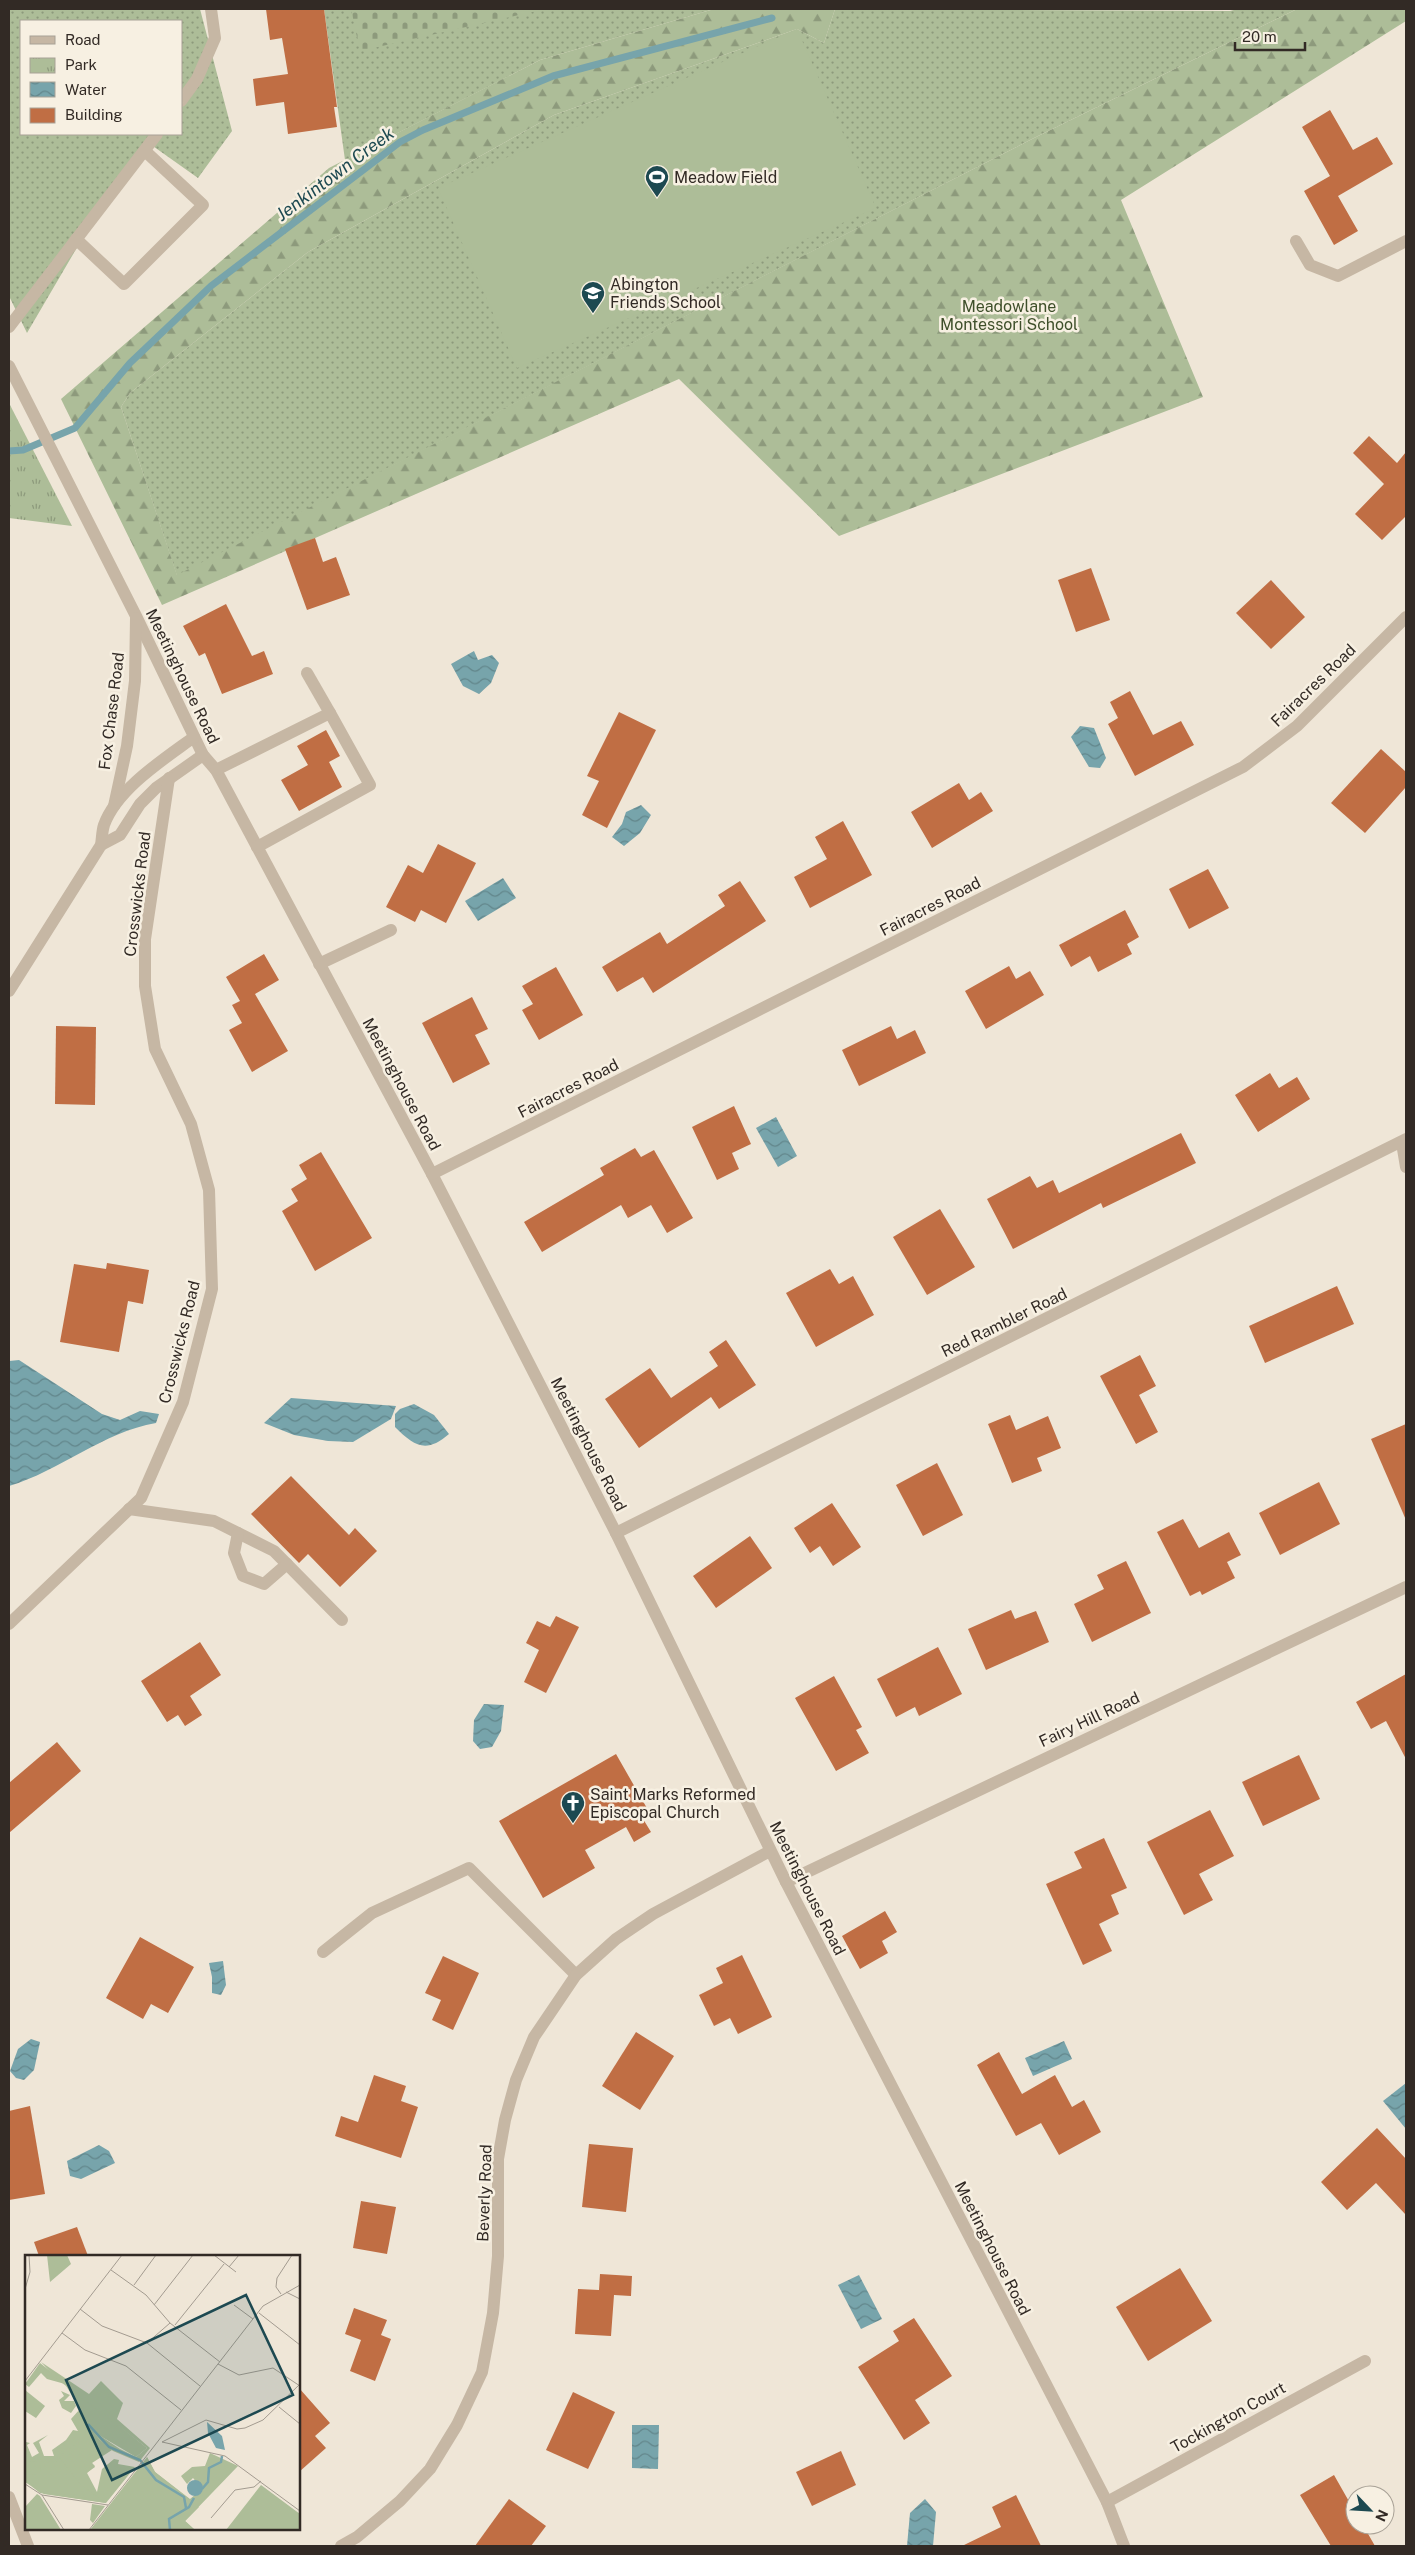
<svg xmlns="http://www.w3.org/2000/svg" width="1415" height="2555" viewBox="0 0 1415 2555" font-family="'Public Sans',sans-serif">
<defs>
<pattern id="grass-dots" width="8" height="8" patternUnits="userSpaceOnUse" patternTransform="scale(1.25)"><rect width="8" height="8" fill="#adbd98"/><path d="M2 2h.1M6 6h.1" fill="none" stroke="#8d9a7c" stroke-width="1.8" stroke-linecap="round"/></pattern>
<pattern id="forest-firs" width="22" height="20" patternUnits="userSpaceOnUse" patternTransform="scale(1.25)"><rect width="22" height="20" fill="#adbd98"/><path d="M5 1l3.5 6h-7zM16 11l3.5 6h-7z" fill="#8d9a7c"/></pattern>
<pattern id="cemetery-stones" width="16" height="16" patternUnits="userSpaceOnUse" patternTransform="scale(1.25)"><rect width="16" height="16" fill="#adbd98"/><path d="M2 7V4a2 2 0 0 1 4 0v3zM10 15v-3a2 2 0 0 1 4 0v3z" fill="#8d9a7c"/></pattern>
<pattern id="park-tufts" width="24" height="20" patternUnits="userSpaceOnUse" patternTransform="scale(1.25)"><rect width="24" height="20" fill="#adbd98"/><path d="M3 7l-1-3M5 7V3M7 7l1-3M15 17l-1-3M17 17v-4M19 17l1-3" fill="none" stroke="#8d9a7c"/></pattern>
<pattern id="water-waves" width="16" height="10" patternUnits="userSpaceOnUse" patternTransform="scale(1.25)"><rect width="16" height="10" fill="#77a4ab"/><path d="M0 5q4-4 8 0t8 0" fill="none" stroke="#62868b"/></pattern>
</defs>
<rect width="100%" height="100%" fill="#efe6d7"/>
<g fill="url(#grass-dots)" fill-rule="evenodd">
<path d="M9 9H200L232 131 198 178 150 144 89 227 27 333 9 296ZM21 21H181V134H21Z"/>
<polygon points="324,9 714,9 540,60 345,160"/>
<polygon points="835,9 1230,11 1238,9 1297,9 1034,138 177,576 121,407 130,393 308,252 554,115 797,29 824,43"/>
</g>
<polygon fill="url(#forest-firs)" points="714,9 835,9 824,43 797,29 554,115 308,252 130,393 121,407 177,575 1034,138 1297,9 1406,9 1406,21 1121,200 1203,397 839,536 679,379 162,605 61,399 329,168 540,60"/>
<polygon fill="url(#cemetery-stones)" points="351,9 545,9 360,51"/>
<polygon fill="url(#park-tufts)" points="9,403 72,526 9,518"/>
<polygon fill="#adbd98" points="797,29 876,208 517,368 438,188"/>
<g fill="url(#water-waves)">
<polygon points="474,651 478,660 492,655 499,663 491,683 479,694 463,686 451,664"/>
<polygon points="1080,726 1094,728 1106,758 1100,768 1089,767 1071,737"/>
<polygon points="641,805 651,815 640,833 624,846 612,837 622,824 626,812"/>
<polygon points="503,878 516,898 478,921 465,901"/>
<polygon points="776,1117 797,1156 778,1167 756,1128"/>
<path d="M19 1360 102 1414 120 1420 140 1411 159 1414 156 1423C103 1432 60 1471 9 1486V1361Z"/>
<polygon points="291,1398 396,1406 391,1419 353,1442 328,1441 294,1435 264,1423"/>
<path d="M414 1404 434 1415 449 1434C426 1454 414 1446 395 1427V1414L400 1409Z"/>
<polygon points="484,1704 504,1705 501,1731 492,1747 480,1749 473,1741 474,1720"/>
<polygon points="223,1961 226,1985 221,1995 212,1993 212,1977 209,1963"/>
<polygon points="31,2039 40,2042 34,2070 24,2080 16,2078 10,2071 18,2049"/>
<polygon points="1064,2041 1072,2059 1033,2076 1025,2058"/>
<polygon points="1406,2083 1406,2129 1383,2101"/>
<polygon points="99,2145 109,2151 115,2163 81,2179 70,2176 67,2161"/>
<polygon points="859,2275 882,2319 861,2329 838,2285"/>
<polygon points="632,2425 659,2425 658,2469 632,2468"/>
<polygon points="925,2499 936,2512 933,2546 907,2546 910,2513"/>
</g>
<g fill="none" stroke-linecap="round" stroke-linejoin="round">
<polyline stroke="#77a4ab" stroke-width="7" points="9,451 23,450 75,428 130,363 211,286 400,142 423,130 553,76 772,18"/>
</g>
<g fill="#c06e44">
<polygon points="266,9 324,9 337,107 334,107 337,127 288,134 284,102 256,106 253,79 288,74 282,38 270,40"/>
<polygon points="1330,110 1353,150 1377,137 1393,164 1338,196 1358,231 1334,245 1304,191 1330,176 1302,127"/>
<polygon points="1369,436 1397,463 1406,452 1406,516 1382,540 1355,514 1384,484 1353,453"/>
<polygon points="315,538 323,562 336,557 350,595 307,610 285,549"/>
<polygon points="1091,568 1110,620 1076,632 1058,580"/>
<polygon points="1271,580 1305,617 1271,649 1236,613"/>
<polygon points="226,604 252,656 264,651 273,674 222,694 205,653 199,656 183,626"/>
<polygon points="1130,691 1153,735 1181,721 1194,745 1135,776 1108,724 1118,718 1110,702"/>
<polygon points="619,712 656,730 607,828 582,815 599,781 587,776"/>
<polygon points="326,730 340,756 329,762 342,787 299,811 281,780 308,765 297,746"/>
<polygon points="1381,749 1406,772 1406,787 1365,833 1331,803"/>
<polygon points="959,783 969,800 981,792 993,811 932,848 911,812"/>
<polygon points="843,821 872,875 810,908 794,877 827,859 815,837"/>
<polygon points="438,844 476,863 446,923 421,910 415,922 386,907 408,865 423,873"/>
<polygon points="1208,869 1229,908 1189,929 1169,889"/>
<polygon points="740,881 766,921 653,993 643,977 617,992 602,967 660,932 667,944 725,906 718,895"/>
<polygon points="1125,910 1139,937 1127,944 1132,954 1098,972 1090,956 1071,967 1059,945"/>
<polygon points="264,954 279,980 255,994 288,1051 252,1072 229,1030 242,1023 232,1005 240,1001 226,977"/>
<polygon points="1009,966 1016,979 1030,971 1044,995 986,1029 965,991"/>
<polygon points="556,967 583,1015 539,1040 522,1010 533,1004 522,986"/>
<polygon points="472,997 488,1029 475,1035 490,1064 453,1083 422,1023"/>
<polygon points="56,1026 96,1027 95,1105 55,1104"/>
<polygon points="891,1026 897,1039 915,1030 926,1053 859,1086 842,1050"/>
<polygon points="1270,1073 1279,1088 1297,1077 1310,1099 1258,1132 1235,1095"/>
<polygon points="734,1106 751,1144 732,1153 739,1169 717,1180 692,1127"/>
<polygon points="1181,1133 1196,1163 1103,1208 1101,1203 1013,1249 987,1199 1030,1176 1037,1188 1053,1180 1059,1193"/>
<polygon points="635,1148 641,1157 654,1150 693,1218 667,1233 651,1205 628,1218 621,1205 542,1252 524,1222 604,1175 600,1168"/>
<polygon points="321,1152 372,1238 315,1271 282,1211 298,1201 291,1189 307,1179 299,1165"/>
<polygon points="940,1209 975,1267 927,1295 893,1237"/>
<polygon points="107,1263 149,1270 143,1304 128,1301 119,1352 60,1342 74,1264 106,1269"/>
<polygon points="830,1269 839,1284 853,1276 874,1315 816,1347 786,1293"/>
<polygon points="1337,1286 1354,1324 1265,1363 1249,1326"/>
<polygon points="726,1340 756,1385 719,1409 711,1397 639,1448 605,1399 650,1368 671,1398 718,1366 709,1352"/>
<polygon points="1140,1355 1156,1386 1139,1395 1158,1432 1136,1444 1100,1376"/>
<polygon points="1010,1415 1016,1430 1048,1416 1061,1448 1037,1458 1042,1471 1012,1483 988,1424"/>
<polygon points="1406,1424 1406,1520 1371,1439"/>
<polygon points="937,1463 963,1515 923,1536 896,1485"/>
<polygon points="291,1476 349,1535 355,1528 377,1551 340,1587 308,1554 299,1563 251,1514"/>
<polygon points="1319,1482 1340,1524 1280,1555 1259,1513"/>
<polygon points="832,1503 861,1547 833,1566 820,1546 810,1553 794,1528"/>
<polygon points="1183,1519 1199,1548 1229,1532 1241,1555 1227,1562 1235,1578 1202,1595 1200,1591 1190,1596 1157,1532"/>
<polygon points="750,1536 772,1568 716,1608 693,1576"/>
<polygon points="1126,1561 1151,1613 1092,1642 1074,1604 1104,1589 1097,1575"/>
<polygon points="1011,1610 1015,1619 1036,1611 1049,1642 986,1670 968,1629"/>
<polygon points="556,1616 579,1627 546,1693 524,1682 539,1650 526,1643 537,1621 550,1627"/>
<polygon points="200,1642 221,1675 190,1696 202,1715 185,1726 178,1715 167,1722 141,1681"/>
<polygon points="938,1647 962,1694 919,1716 915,1707 896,1717 877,1679"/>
<polygon points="1406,1674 1406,1759 1386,1721 1371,1729 1356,1702"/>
<polygon points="834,1676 862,1727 856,1730 869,1753 836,1771 795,1698"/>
<polygon points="57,1742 81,1771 9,1833 9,1783"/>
<polygon points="616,1754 648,1810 640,1814 651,1832 634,1842 626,1827 585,1850 595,1868 543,1898 499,1821"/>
<polygon points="1299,1755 1320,1799 1263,1826 1242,1782"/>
<polygon points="1210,1810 1234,1856 1199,1874 1213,1900 1184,1915 1147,1842"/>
<polygon points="1104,1838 1127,1888 1111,1895 1119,1914 1099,1924 1112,1951 1083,1965 1046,1884 1082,1868 1074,1852"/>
<polygon points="885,1911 897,1932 882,1941 888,1953 860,1969 842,1936"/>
<polygon points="140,1937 194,1967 168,2013 151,2004 143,2019 106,1998"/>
<polygon points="742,1955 772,2017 738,2034 730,2018 714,2026 699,1995 723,1983 716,1968"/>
<polygon points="443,1956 479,1973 453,2030 432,2020 441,2000 425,1993"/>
<polygon points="636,2032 674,2056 640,2110 602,2086"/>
<polygon points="999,2052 1022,2094 1055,2075 1072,2107 1084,2100 1101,2132 1059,2155 1041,2123 1016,2136 977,2065"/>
<polygon points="374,2075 406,2086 401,2101 418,2107 401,2158 335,2136 341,2116 358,2122"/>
<polygon points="30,2106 45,2194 9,2200 9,2111"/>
<polygon points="1377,2128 1406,2159 1406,2215 1376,2183 1347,2210 1321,2182"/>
<polygon points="589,2144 633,2148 626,2212 582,2207"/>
<polygon points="361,2201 396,2207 387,2254 353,2248"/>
<polygon points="77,2227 88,2256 39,2256 34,2242"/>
<polygon points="1180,2268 1212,2321 1148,2361 1116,2307"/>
<polygon points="600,2274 632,2276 631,2296 614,2295 611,2336 575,2334 578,2289 599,2290"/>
<polygon points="354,2308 387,2320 381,2335 391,2339 375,2381 350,2371 361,2340 345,2334"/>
<polygon points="914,2318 952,2376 915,2400 930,2423 904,2440 858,2367 899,2341 893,2331"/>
<polygon points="299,2388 330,2423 315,2436 326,2448 299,2472"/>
<polygon points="573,2392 615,2412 588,2469 546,2450"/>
<polygon points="841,2451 856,2485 812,2506 796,2472"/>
<polygon points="1334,2475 1355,2512 1355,2525 1363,2525 1375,2546 1331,2546 1300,2495"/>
<polygon points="1016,2495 1041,2546 962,2546 1001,2527 992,2507"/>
<polygon points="509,2499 546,2526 531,2546 475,2546"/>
</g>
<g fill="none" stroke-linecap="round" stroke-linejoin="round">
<g stroke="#c6b7a4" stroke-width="12">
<polyline points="181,101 197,79 215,38 211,9"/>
<polyline points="76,239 124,284 203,205 145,151"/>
<polyline points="1296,241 1310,265 1338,276 1406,241"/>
<polyline points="9,327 157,134"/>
<polyline points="9,366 136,616 203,755 216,770 432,1174 616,1533 786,1882 1107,2502 1124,2546"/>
<polyline points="307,673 330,713"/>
<polyline points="216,770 330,713 370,785 257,847"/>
<polyline points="114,806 127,746 135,681 136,618"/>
<polyline points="101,845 120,835 140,804 156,788 203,755"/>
<polyline points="319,964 391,930"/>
<path d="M9 991 101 845C102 839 102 831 104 825 117 789 164 759 194 737"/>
<polyline points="1402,1143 1406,1167"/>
<polyline points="432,1174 1243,767 1297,726 1406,617"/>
<polyline points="129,1509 214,1521 274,1551 342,1620"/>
<polyline points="238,1533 234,1553 243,1576 264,1584 287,1564"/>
<polyline points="616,1533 1406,1139"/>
<polyline points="9,1624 141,1498 183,1402 212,1289 209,1190 191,1124 155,1049 145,986 145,939 169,778"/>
<polyline points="786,1882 1406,1587"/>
<polyline points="323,1952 372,1913 469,1868 576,1975"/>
<polyline points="9,2497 28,2546"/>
<polyline points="1107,2502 1365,2361"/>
<polyline points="341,2546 357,2537 400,2501 430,2469 457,2425 482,2372 493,2313 498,2256 498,2159 505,2120 516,2080 534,2037 576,1975 616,1939 653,1914 770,1851"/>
</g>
</g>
<defs>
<g id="stadium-pin" transform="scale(1.25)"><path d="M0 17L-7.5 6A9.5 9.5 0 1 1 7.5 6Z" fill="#1d4951" stroke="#f7f0e2"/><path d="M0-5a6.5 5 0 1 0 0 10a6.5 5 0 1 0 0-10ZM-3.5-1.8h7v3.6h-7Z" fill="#fff"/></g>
<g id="school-pin" transform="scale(1.25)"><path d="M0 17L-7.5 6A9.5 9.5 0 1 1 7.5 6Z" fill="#1d4951" stroke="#f7f0e2"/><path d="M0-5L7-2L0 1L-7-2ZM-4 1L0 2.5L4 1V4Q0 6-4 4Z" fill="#fff"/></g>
<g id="church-pin" transform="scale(1.25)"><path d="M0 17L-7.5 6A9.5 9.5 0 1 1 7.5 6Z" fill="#1d4951" stroke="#f7f0e2"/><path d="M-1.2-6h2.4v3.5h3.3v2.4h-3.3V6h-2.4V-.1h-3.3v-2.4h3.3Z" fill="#fff"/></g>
</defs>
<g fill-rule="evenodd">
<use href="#stadium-pin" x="657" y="177"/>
<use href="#school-pin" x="593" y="293"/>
<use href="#church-pin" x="573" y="1803"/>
</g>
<g text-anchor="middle" stroke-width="5" stroke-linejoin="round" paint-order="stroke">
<g font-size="16" fill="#322a25" stroke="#f7f0e2" text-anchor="start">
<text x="674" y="183">Meadow Field</text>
<text x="610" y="290">Abington<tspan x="610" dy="18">Friends School</tspan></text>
<text x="590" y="1800">Saint Marks Reformed<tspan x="590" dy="18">Episcopal Church</tspan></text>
</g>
<g font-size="16" fill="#3e4f2a" stroke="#f7f0e2">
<text x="1009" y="312">Meadowlane<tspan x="1009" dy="18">Montessori School</tspan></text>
</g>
<g font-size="16" fill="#322a25" stroke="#f7f0e2">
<text transform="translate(183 676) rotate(64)" y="6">Meetinghouse Road</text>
<text transform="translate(1313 685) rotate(-44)" y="6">Fairacres Road</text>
<text transform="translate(111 711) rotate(-83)" y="6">Fox Chase Road</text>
<text transform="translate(137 894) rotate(-83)" y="6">Crosswicks Road</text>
<text transform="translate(930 906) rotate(-27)" y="6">Fairacres Road</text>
<text transform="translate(402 1084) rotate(62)" y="6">Meetinghouse Road</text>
<text transform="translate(568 1088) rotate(-27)" y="6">Fairacres Road</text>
<text transform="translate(1004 1322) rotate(-26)" y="6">Red Rambler Road</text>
<text transform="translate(179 1342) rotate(-76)" y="6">Crosswicks Road</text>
<text transform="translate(589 1444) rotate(63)" y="6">Meetinghouse Road</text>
<text transform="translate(1089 1719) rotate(-25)" y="6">Fairy Hill Road</text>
<text transform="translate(808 1888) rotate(63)" y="6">Meetinghouse Road</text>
<text transform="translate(484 2193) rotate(-88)" y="6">Beverly Road</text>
<text transform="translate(993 2248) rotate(63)" y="6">Meetinghouse Road</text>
<text transform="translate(1228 2417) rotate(-29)" y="6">Tockington Court</text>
</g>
<g font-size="18" font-style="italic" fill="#1d4951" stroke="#f7f0e2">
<text transform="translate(335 174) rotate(-37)" y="6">Jenkintown Creek</text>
</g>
</g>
<g transform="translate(25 2255)">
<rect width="275" height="275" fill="#efe6d7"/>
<path d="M15 108 122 193 111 202 77 182 60 165 74 184 87 195 67 208 70 211 62 218 72 237 77 214 89 204 94 205 93 209 110 212 81 248 19 239 0 227 1 187 5 188 2 190 7 202 14 198 8 188 23 180 14 187 19 201H29L27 195 41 185 48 175 53 176 46 164 55 154 40 129 22 124 16 118 4 132 0 129ZM0 135 20 151 11 163 0 156ZM36 136 45 140 39 146H49L51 151 46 158 37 153 34 145 39 141ZM12 239 15 241 36 275H0V252ZM67 249 80 251 68 268 65 265Z" fill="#adbd98"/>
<path d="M22 0H42L46 9 25 27ZM16 107 64 139 76 126 98 148 92 164 125 193 114 207 88 196 74 184 59 165H63L77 182 95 194 111 202 122 193 32 124ZM185 198 213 211 160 266 170 275H128L122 202 130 217 165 244 177 234 168 223 162 229 156 221 167 212 180 211Z" fill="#adbd98"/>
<path d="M70 185 79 197 66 207 70 212 60 219 63 223 55 229 34 202 53 187 58 194Z" fill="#adbd98"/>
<path d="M34 202 55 229 81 248 15 238 0 226 2 208 10 203ZM122 202 130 217 174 252 160 266 170 275H65ZM236 230 275 259V275H201Z" fill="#adbd98"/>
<path d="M73 156 96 176 86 187 63 167ZM29 203 45 224 35 232 19 210ZM2 213a7 7 0 1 1 14 0a7 7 0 1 1-14 0Z" fill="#adbd98"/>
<path d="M182 167 197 181 200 195 191 193 183 178ZM162 233a8 8 0 1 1 16 0a8 8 0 1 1-16 0Z" fill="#77a4ab"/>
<path fill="none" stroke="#77a4ab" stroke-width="2.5" d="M63 169 84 192 115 205 131 225 159 242 161 253M177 234 183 227 184 213 196 207 197 201M145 275 144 264 164 252 169 243"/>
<path fill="none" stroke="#a39b90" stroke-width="1" d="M189 0 211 17M204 12 214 0M86 15 121 40 145 68 195 107M109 30 131 0M0 34 5 17 4 0M261 37 275 44M256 39 251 32 252 23 267 0M129 50 168 0M209 50 228 64M55 54 77 71 122 88 175 131M234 58 275 90M150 70 199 9M37 78 60 95 101 111 156 155M122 88 145 68M193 109 214 120 248 113 275 131M0 126 97 0M254 152 275 169M137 187 181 165 212 174 220 173 238 165 275 129M137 187 200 201 275 256M0 229 17 240 83 250M17 240 39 275M186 263 210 235 229 232 236 226M64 275 238 51 275 30"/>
<path fill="#1d4951" fill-opacity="0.15" stroke="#1d4951" stroke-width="2.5" d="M221 40 268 140 87 225 41 125Z"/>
<rect width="275" height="275" fill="none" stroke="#322a25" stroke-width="2.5"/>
</g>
<rect width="1415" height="2555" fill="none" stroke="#322a25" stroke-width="20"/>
<rect x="20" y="20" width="162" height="115" fill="#f7f0e2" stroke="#a8a196"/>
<rect x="30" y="36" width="25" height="8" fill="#c6b7a4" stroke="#a8a196"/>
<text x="65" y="45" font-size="15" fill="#322a25">Road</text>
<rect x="30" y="58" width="25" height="15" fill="url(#park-tufts)" stroke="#a8a196"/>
<text x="65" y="70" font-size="15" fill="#322a25">Park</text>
<rect x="30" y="82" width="25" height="15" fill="url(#water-waves)" stroke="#a8a196"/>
<text x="65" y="95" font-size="15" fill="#322a25">Water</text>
<rect x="30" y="108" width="25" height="15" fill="#c06e44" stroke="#a8a196"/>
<text x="65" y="120" font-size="15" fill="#322a25">Building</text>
<g transform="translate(1370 2510) rotate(115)"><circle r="24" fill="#f7f0e2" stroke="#a8a196"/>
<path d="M0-4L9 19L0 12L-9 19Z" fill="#1d4951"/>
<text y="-8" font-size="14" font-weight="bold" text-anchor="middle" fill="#322a25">N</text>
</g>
<path d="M1235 42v8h70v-8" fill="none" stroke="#322a25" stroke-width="2.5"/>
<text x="1242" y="42" font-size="15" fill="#322a25" stroke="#f7f0e2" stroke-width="4" paint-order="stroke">20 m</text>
</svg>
